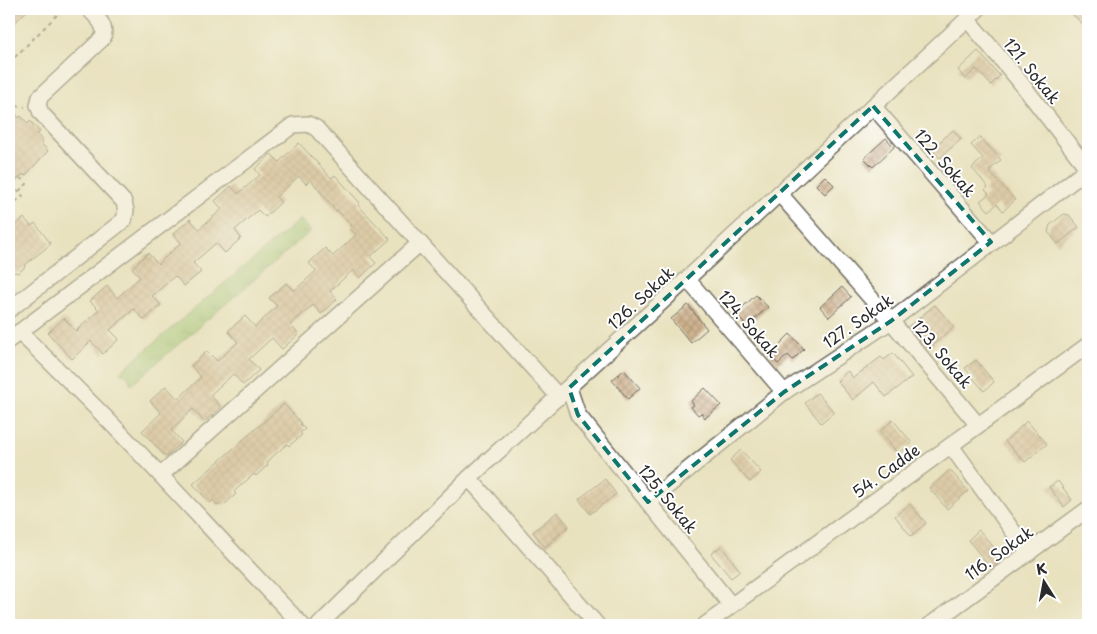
<svg xmlns="http://www.w3.org/2000/svg" width="1097" height="634" viewBox="0 0 1097 634" font-family="'Playpen Sans',sans-serif">
<defs>
<pattern id="grass-tufts" width="24" height="20" patternUnits="userSpaceOnUse" patternTransform="scale(1.25)"><rect width="24" height="20" fill="#97c26f"/><path d="M3 7l-1-3M5 7V3M7 7l1-3M15 17l-1-3M17 17v-4M19 17l1-3" fill="none" stroke="#7b9e5b"/></pattern>
<pattern id="building-cross-hatch" width="8" height="8" patternUnits="userSpaceOnUse" patternTransform="scale(1.25)"><rect width="8" height="8" fill="#cdaf89"/><path d="M0 0l8 8M0 8l8-8" fill="none" stroke="#a78f70"/></pattern>
</defs>
<rect width="100%" height="100%" fill="#fff"/>
<filter id="ink" filterUnits="userSpaceOnUse"><feTurbulence type="fractalNoise" baseFrequency=".02" numOctaves="2"/><feDisplacementMap in="SourceGraphic" scale="10" xChannelSelector="R" yChannelSelector="G"/><feConvolveMatrix kernelMatrix="1 2 1 2 8 2 1 2 1" color-interpolation-filters="sRGB"/></filter>
<filter id="wash" filterUnits="userSpaceOnUse"><feTurbulence type="fractalNoise" baseFrequency=".0096" numOctaves="4" result="noise"/><feDisplacementMap in="SourceGraphic" scale="20" xChannelSelector="R" yChannelSelector="G"/><feGaussianBlur stdDeviation="1.12" result="paint"/><feColorMatrix in="noise" values="0 0 0 0 0 0 0 0 0 0 0 0 0 0 0 0 0 1.4 0 .05"/><feComposite in="paint" operator="in"/></filter>
<g filter="url(#wash)">
<rect width="100%" height="100%" fill="#e9e2bf"/>
<polygon fill="url(#grass-tufts)" stroke="#61764d" points="300,219 311,231 131,385 128,376 120,372"/>
<g id="blocks">
<g fill="url(#building-cross-hatch)">
<polygon points="9,9 29,9 9,28"/>
<polygon points="1067,9 1088,9 1088,19 1083,24"/>
<polygon points="978,51 1000,76 991,85 976,69 965,79 958,70"/>
<polygon points="9,107 19,118 21,116 28,124 30,121 40,132 37,134 43,141 41,143 48,151 25,176 23,174 9,187"/>
<polygon points="953,130 961,139 940,158 932,149"/>
<polygon points="980,137 1001,160 989,171 1015,200 1003,211 997,204 989,211 980,201 989,194 985,190 988,187 972,168 983,158 971,145"/>
<polygon points="886,138 894,147 873,167 864,158"/>
<polygon points="299,143 331,178 335,175 360,203 358,205 390,239 370,257 376,263 360,278 353,270 330,291 337,299 321,314 313,305 290,325 299,334 282,349 272,338 249,359 259,370 243,385 233,374 210,395 221,407 204,422 193,409 171,430 182,442 166,457 142,431 161,413 150,401 166,386 178,399 201,377 191,366 207,351 217,361 238,342 228,331 245,316 255,327 277,306 269,298 286,283 294,291 316,271 309,263 325,248 333,256 356,235 350,228 352,226 337,210 336,211 311,180 306,184 299,176 276,197 281,202 265,217 258,210 235,230 241,238 225,253 216,243 193,263 201,272 184,286 175,276 152,296 161,305 144,320 134,309 110,330 119,339 103,354 91,341 72,359 48,333 64,318 76,331 99,310 90,301 107,286 117,298 140,277 132,268 148,253 158,264 181,243 173,234 190,219 199,229 222,209 215,201 231,186 238,194 260,175 255,169 271,154 279,162"/>
<polygon points="825,176 834,185 825,194 816,185"/>
<polygon points="1064,214 1069,215 1079,227 1058,244 1048,232 1050,225"/>
<polygon points="24,218 31,226 35,223 51,244 25,265 24,268 18,273 15,272 9,276 9,230"/>
<polygon points="842,287 851,297 829,317 820,307"/>
<polygon points="756,295 768,307 747,326 735,314"/>
<polygon points="688,305 707,329 691,343 671,319"/>
<polygon points="935,305 954,327 928,349 909,326"/>
<polygon points="790,334 804,349 793,360 788,355 778,364 769,355"/>
<polygon points="893,353 912,377 886,397 874,382 853,400 837,381 848,371 853,378 881,357 884,360"/>
<polygon points="976,360 994,382 984,391 965,368"/>
<polygon points="624,370 640,388 628,399 612,380"/>
<polygon points="705,388 721,405 705,418 701,413 698,415 691,407 694,405 691,401"/>
<polygon points="817,393 834,412 821,423 805,403"/>
<polygon points="284,404 301,423 300,424 305,429 300,433 302,435 289,446 287,444 271,458 267,463 268,465 256,476 254,474 239,487 234,492 236,494 224,505 222,503 218,506 213,500 210,503 193,484"/>
<polygon points="893,420 912,443 898,454 880,431"/>
<polygon points="1027,421 1047,444 1025,462 1005,441"/>
<polygon points="741,450 761,472 750,482 730,460"/>
<polygon points="950,470 968,491 947,509 929,488"/>
<polygon points="605,479 616,494 590,514 579,499"/>
<polygon points="1058,481 1072,500 1064,507 1049,487"/>
<polygon points="910,504 926,523 911,536 895,516"/>
<polygon points="557,512 569,526 545,547 533,532"/>
<polygon points="979,530 1003,558 991,568 968,540"/>
<polygon points="721,546 740,571 731,578 711,554"/>
</g>
</g>
</g>
<g filter="url(#ink)">
<use href="#blocks" fill-opacity="0" stroke="#6e6b5f" stroke-width="1"/>
<g fill="none" stroke-linecap="round" stroke-linejoin="round">
<g stroke="#6e6b5f" stroke-width="18">
<g id="minor">
<polyline points="967,19 1017,78 1088,169"/>
<polyline points="873,106 991,242"/>
<polyline points="779,193 891,321 978,425"/>
<polyline points="687,279 784,392"/>
<path d="M9 310 124 220 126 211 124 202 41 113 38 105 40 97 103 38C107 25 97 18 89 9"/>
<path d="M19 332C49 360 77 389 106 418 172 486 236 557 302 625"/>
<polyline points="9,340 293,125 308,124 316,128 559,397"/>
<polyline points="569,388 578,415 731,605"/>
<polyline points="951,446 1029,553"/>
<polyline points="161,475 420,243"/>
<polyline points="648,502 784,392 891,321 1088,169"/>
<polyline points="319,625 469,478"/>
<polyline points="597,625 469,478 687,279 978,9"/>
<polyline points="705,625 1088,345"/>
<polyline points="930,625 1088,509"/>
</g>
</g>
<g stroke="#6e6b5f" stroke-width="2" stroke-dasharray="4 4" stroke-linecap="butt">
<polyline points="9,63 63,9"/>
<polyline points="9,102 16,106 25,107"/>
<polyline points="9,192 19,191"/>
<polyline points="9,207 23,196 19,191 27,184 19,177"/>
</g>
<use href="#minor" stroke="#fff" stroke-width="15"/>
</g>
</g>
<path d="M0 0H1097V634H0ZM873 106 991 242 891 321 784 392 648 502 578 415 569 388Z" fill="#e9e2bf" fill-opacity=".55" fill-rule="evenodd"/>
<path fill="none" stroke="#0f766e" stroke-width="4" stroke-dasharray="10 6" stroke-linejoin="round" d="M873 106 991 242 891 321 784 392 648 502 578 415 569 388Z"/>
<g text-anchor="middle" stroke-width="4" stroke-linejoin="round" paint-order="stroke">
<g font-size="16" fill="#2b2b2b" stroke="#fff">
<text transform="translate(1032 71) rotate(51)" y="6">121. Sokak</text>
<text transform="translate(945 163) rotate(49)" y="6">122. Sokak</text>
<text transform="translate(641 298) rotate(-43)" y="6">126. Sokak</text>
<text transform="translate(858 321) rotate(-35)" y="6">127. Sokak</text>
<text transform="translate(749 324) rotate(49)" y="6">124. Sokak</text>
<text transform="translate(942 354) rotate(50)" y="6">123. Sokak</text>
<text transform="translate(886 471) rotate(-36)" y="6">54. Cadde</text>
<text transform="translate(668 499) rotate(51)" y="6">125. Sokak</text>
<text transform="translate(999 553) rotate(-36)" y="6">116. Sokak</text>
</g>
</g>
<rect width="1097" height="634" fill="none" stroke="#fff" stroke-width="30"/>
<g transform="translate(1044 582) rotate(349)" stroke="#ffffff" stroke-width="4" paint-order="stroke">
<path d="M0-4L9 19L0 12L-9 19Z" fill="#2b2b2b"/>
<text y="-8" font-size="14" font-weight="bold" text-anchor="middle" fill="#2b2b2b">K</text>
</g>
</svg>
